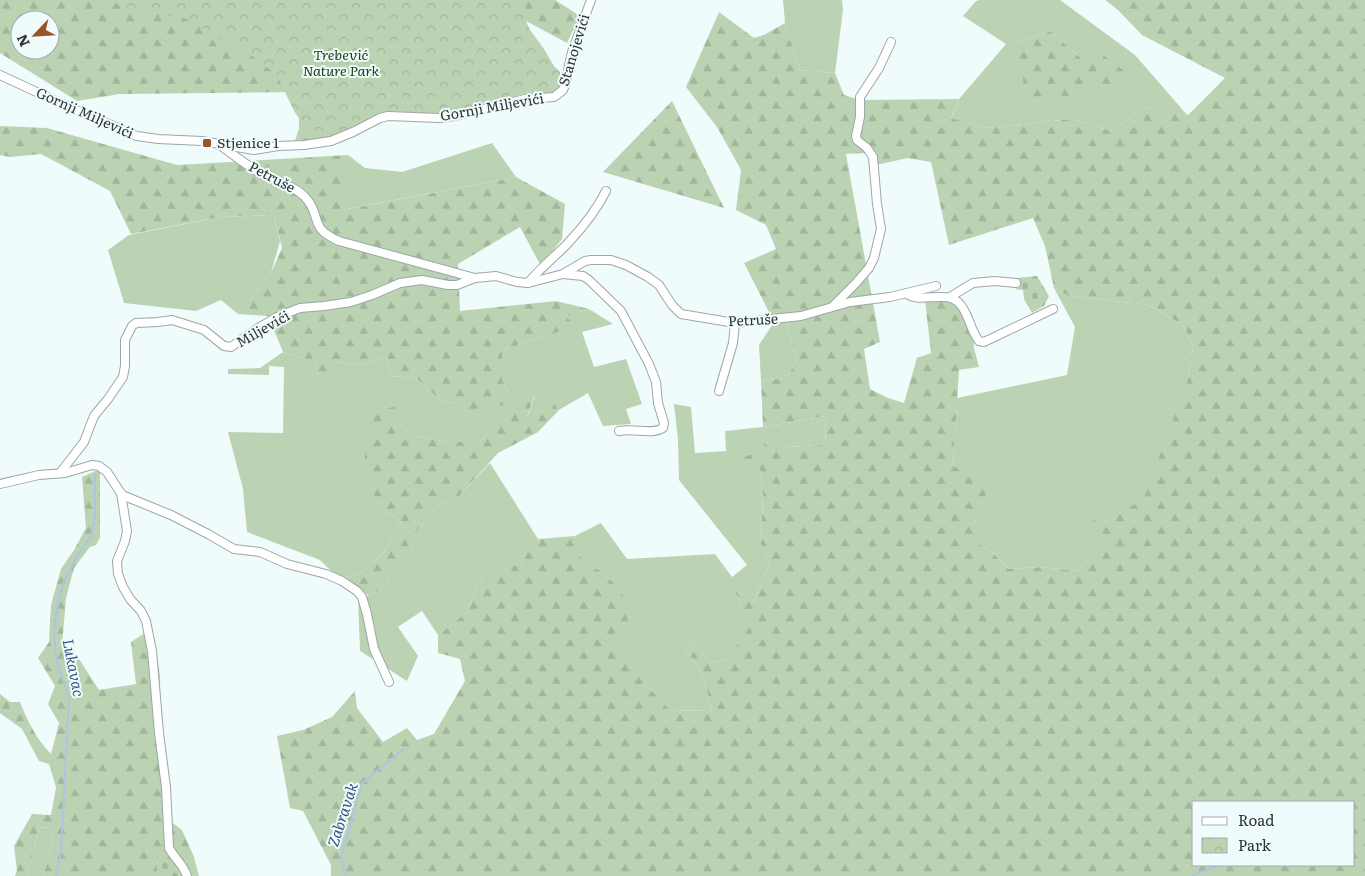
<svg xmlns="http://www.w3.org/2000/svg" width="1365" height="876" viewBox="0 0 1365 876" font-family="Literata,serif">
<defs>
<pattern id="forest-firs" width="22" height="20" patternUnits="userSpaceOnUse" patternTransform="scale(1.25)"><rect width="22" height="20" fill="#bbd3b2"/><path d="M5 1l3.5 6h-7zM16 11l3.5 6h-7z" fill="#a1b69a"/></pattern>
<pattern id="cemetery-stones" width="16" height="16" patternUnits="userSpaceOnUse" patternTransform="scale(1.25)"><rect width="16" height="16" fill="#bbd3b2"/><path d="M2 7V4a2 2 0 0 1 4 0v3zM10 15v-3a2 2 0 0 1 4 0v3z" fill="#a1b69a"/></pattern>
<pattern id="park-crowns" width="20" height="18" patternUnits="userSpaceOnUse" patternTransform="scale(1.25)"><rect width="20" height="18" fill="#bbd3b2"/><path d="M2 6a3 3 0 1 1 6 0M12 15a3 3 0 1 1 6 0" fill="none" stroke="#a1b69a"/></pattern>
</defs>
<rect width="100%" height="100%" fill="#f0fcfc"/>
<g fill="#bbd3b2" fill-rule="evenodd">
<polygon points="783,0 842,0 843,10 835,73 800,70 785,23"/>
<path d="M980 0H1060L1135 55 1188 116 1145 108 1111 131 1072 119 985 128 951 119 959 99 1006 44 963 16 976 1ZM1050 31 1082 59 1014 43Z"/>
<polygon points="492,143 516,177 342,210 348,155 365,168 402,172"/>
<polygon points="274,215 280,241 271,273 238,314 221,300 196,311 124,303 108,250 129,235 220,217"/>
<polygon points="1054,288 1068,296 1149,305 1183,325 1193,346 1188,379 1148,501 1084,525 1097,546 1078,571 1041,567 1009,569 991,551 973,541 973,525 986,499 953,467 957,398 1067,375 1075,327"/>
<polygon points="589,309 613,324 582,332 594,367 626,359 642,404 626,409 631,424 603,426 588,393 559,410 550,400 532,420 527,418 535,395 512,402 502,379 502,350 554,334 574,324 565,317"/>
<polygon points="786,320 797,360 786,378 761,381 759,345 774,322"/>
<polygon points="283,352 315,362 320,382 336,362 361,365 387,357 391,376 416,378 439,399 457,404 494,403 506,407 508,419 479,442 447,442 410,435 399,423 380,508 402,522 383,554 362,572 346,577 335,575 320,560 247,532 243,489 228,432 283,433 284,367 269,366 269,375 228,374 228,369 260,368"/>
<polygon points="674,404 691,407 695,453 726,451 725,431 763,427 826,416 825,445 783,447 762,451 737,459 760,469 763,496 761,544 769,565 754,601 736,590 740,604 754,622 727,660 710,663 693,641 686,649 703,675 712,711 670,710 610,648 600,570 584,567 575,536 601,523 627,559 715,554 732,577 747,565 679,480 678,439"/>
<polygon points="490,463 538,539 531,543 520,567 482,576 466,613 438,635 422,611 398,627 418,656 407,681 360,651 358,597 369,596 383,588 395,567 415,552 407,543 440,504 459,496"/>
<polygon points="49,827 53,843 43,876 27,876 39,828"/>
</g>
<g fill="url(#forest-firs)" fill-rule="evenodd">
<path d="M0 0H555L580 16 567 43 526 21 549 81 301 92 120 94 77 101 0 53ZM20 20H50V50H20Z"/>
<path d="M1105 0H1365V876H331V865L303 811 290 808 277 736 303 730 332 717 355 691 357 708 383 742 407 728 417 740 434 734 465 681 460 659 438 653V635L466 613 482 576 504 564 520 567 531 542 538 539 575 536 584 566 600 570 622 591 629 627 611 648 670 710 712 711 703 675 686 649 693 641 710 663 727 660 753 622 740 604 735 589 754 601 769 565 761 544 763 496 760 469 736 459 762 451 768 435 784 447 825 445 826 416 763 427 761 381 786 378 797 360 786 320 774 322 744 263 776 249 766 225 736 210 741 170 717 127 686 87 719 12 754 38 764 35 785 23 800 70 835 73 844 95 860 100 959 99 951 118 985 128 1072 119 1111 131 1145 108 1188 115 1225 78 1142 35 1118 10ZM868 153 876 165 908 158 931 162 949 245 1033 218 1045 246 1054 288 1068 296 1149 305 1183 325 1193 346 1188 379 1143 501 1083 525 1097 546 1078 571 1041 567 1009 569 991 551 973 541V525L986 500 985 481 953 466 959 370 979 367 974 348 973 336 957 302 945 299 925 300 931 353 917 358 904 403 888 398 870 389 864 349 880 342 846 154ZM1194 802H1354V865H1194Z"/>
<polygon points="1050,31 1082,59 1102,54 1132,77 1030,109 1014,43"/>
<polygon points="672,101 724,208 603,172"/>
<polygon points="0,126 47,128 177,165 348,155 343,210 516,177 565,204 562,239 541,266 520,227 458,264 460,311 556,301 589,309 566,317 575,324 554,334 502,350 502,379 512,402 535,394 527,417 532,420 550,399 559,410 538,432 498,453 459,496 440,504 407,543 415,552 402,566 395,567 383,588 369,596 346,577 362,572 383,554 402,522 380,508 365,476 365,442 375,413 395,406 399,423 410,435 447,442 479,442 507,419 506,407 493,403 466,424 457,404 439,399 416,378 391,376 387,357 361,365 336,362 320,383 315,362 283,352 268,316 238,314 271,273 282,248 274,215 220,217 131,234 110,191 41,154 10,157 0,155"/>
<path d="M100 469V538L96 545 90 547 74 568 66 598 62 645 72 648 99 690 136 684 131 642 151 629 160 675 161 759 167 819 182 830 194 857 199 876H179L180 865 157 856 158 876H43L53 843 49 827 39 828 27 876H15L17 870 14 846 32 814 51 815 56 787 49 764 39 761 22 729 0 713V694L10 702H20C27 720 37 740 51 754L59 723 48 704 55 686 38 658 49 642 51 605 61 569 74 550 86 528 82 477Z"/>
</g>
<g fill="url(#cemetery-stones)">
<polygon points="1037,276 1049,296 1044,306 1032,313 1024,299 1023,290 1016,289 1016,278"/>
<polygon points="157,855 180,865 179,876 158,876"/>
</g>
<path fill="url(#park-crowns)" d="M102 0H513L519 7 530 30 544 49 554 66 566 78C564 84 560 89 554 92 543 94 531 92 520 95 497 100 476 109 453 113 430 117 402 108 381 114 372 116 365 122 357 126 336 137 318 141 295 141L299 128V118L294 111 277 75 248 53 182 17 140 12 113 2Z"/>
<g fill="none" stroke-linecap="round" stroke-linejoin="round">
<g stroke="#acc5e4" stroke-width="2">
<polyline points="56,876 61,852 69,699 56,658 54,631 58,602 64,581 76,558 91,536 95,518 95,474"/>
<polyline points="346,876 341,858 362,783 404,749"/>
<polyline points="1192,876 1219,865"/>
</g>
<g stroke="#9ca7a7" stroke-width="10">
<g id="minor">
<polyline points="0,75 58,102 137,136 158,139 202,141 254,150 278,146 304,145 331,141 353,132 380,118 388,116 439,118 455,116 525,99 554,97 563,90 566,83 569,65 572,52 591,0"/>
<path d="M220 145C233 155 247 165 261 174 275 182 294 185 305 197 323 216 307 227 339 241L475 278"/>
<path d="M563 274 583 276 589 280 621 311 649 364 656 382 658 403 664 423 663 428C652 435 634 428 619 431"/>
<path d="M528 283C540 268 556 256 569 242 583 227 597 209 606 191"/>
<path d="M906 293C918 305 945 289 959 303 969 313 970 330 979 341L984 342 1053 309"/>
<polyline points="950,297 973,283 995,281 1016,283"/>
<polyline points="834,305 856,283 869,268 874,258 881,229 877,204 873,157 867,148 857,140 856,136 860,117 860,97 879,68 891,42"/>
<polyline points="719,391 733,343 735,323"/>
<polyline points="60,473 84,442 94,416 108,399 123,377 125,366 125,340 132,326 136,323 158,322 172,320 204,330 224,346 231,347 255,330 277,317 300,308 324,306 351,302 372,295 400,283 422,280 448,285 457,285 475,278 496,276 517,282 528,283 563,274 585,261 591,260 611,260 626,265 648,277 659,285 672,305 681,314 735,323 801,316 850,302 890,297 936,286"/>
<polyline points="0,484 39,475 65,473 92,465 99,466 107,472 122,495 171,515 208,534 234,549 260,552 287,564 326,574 342,581 357,591 362,597 367,614 374,649 389,682"/>
<path d="M121 493 127 531 125 541 117 561 118 574 123 587 130 599 141 611 146 621 152 651 159 733 166 787 169 848C175 859 183 864 187 876"/>
</g>
</g>
<use href="#minor" stroke="#fff" stroke-width="8"/>
</g>
<rect fill="#9a542a" stroke="#f0fcfc" stroke-width="2" x="202" y="138" width="10" height="10" rx="2.5"/>
<g text-anchor="middle" stroke-width="4" stroke-linejoin="round" paint-order="stroke">
<g font-size="14" fill="#2f3434" stroke="#f0fcfc">
<text transform="translate(574 50) rotate(-73)" y="5">Stanojevići</text>
<text transform="translate(492 107) rotate(-10)" y="5">Gornji Miljevići</text>
<text transform="translate(85 113) rotate(24)" y="5">Gornji Miljevići</text>
<text transform="translate(272 177) rotate(28)" y="5">Petruše</text>
<text transform="translate(753 320) rotate(-3)" y="5">Petruše</text>
<text transform="translate(263 329) rotate(-30)" y="5">Miljevići</text>
</g>
<g font-size="14" font-style="italic" fill="#1c3c0d" stroke="#f0fcfc">
<text x="341" y="60">Trebević<tspan x="341" dy="16">Nature Park</tspan></text>
</g>
<g font-size="14" fill="#2f3434" stroke="#f0fcfc" text-anchor="start">
<text x="217" y="148">Stjenice 1</text>
</g>
<g font-size="15" font-style="italic" fill="#325681" stroke="#f0fcfc">
<text transform="translate(73 668) rotate(79)" y="5">Lukavac</text>
<text transform="translate(343 815) rotate(-72)" y="5">Zabravak</text>
</g>
</g>
<rect x="1192" y="801" width="162" height="65" fill="#f0fcfc" stroke="#a3acac"/>
<rect x="1202" y="817" width="25" height="8" fill="#ffffff" stroke="#a3acac"/>
<text x="1238" y="826" font-size="15" fill="#2f3434">Road</text>
<rect x="1202" y="838" width="25" height="15" fill="url(#park-crowns)" stroke="#a3acac"/>
<text x="1238" y="851" font-size="15" fill="#2f3434">Park</text>
<g transform="translate(35 35) rotate(245)"><circle r="24" fill="#f0fcfc" stroke="#a3acac"/>
<path d="M0-4L9 19L0 12L-9 19Z" fill="#9a542a"/>
<text y="-8" font-size="14" font-weight="bold" text-anchor="middle" fill="#2f3434">N</text>
</g>
</svg>
